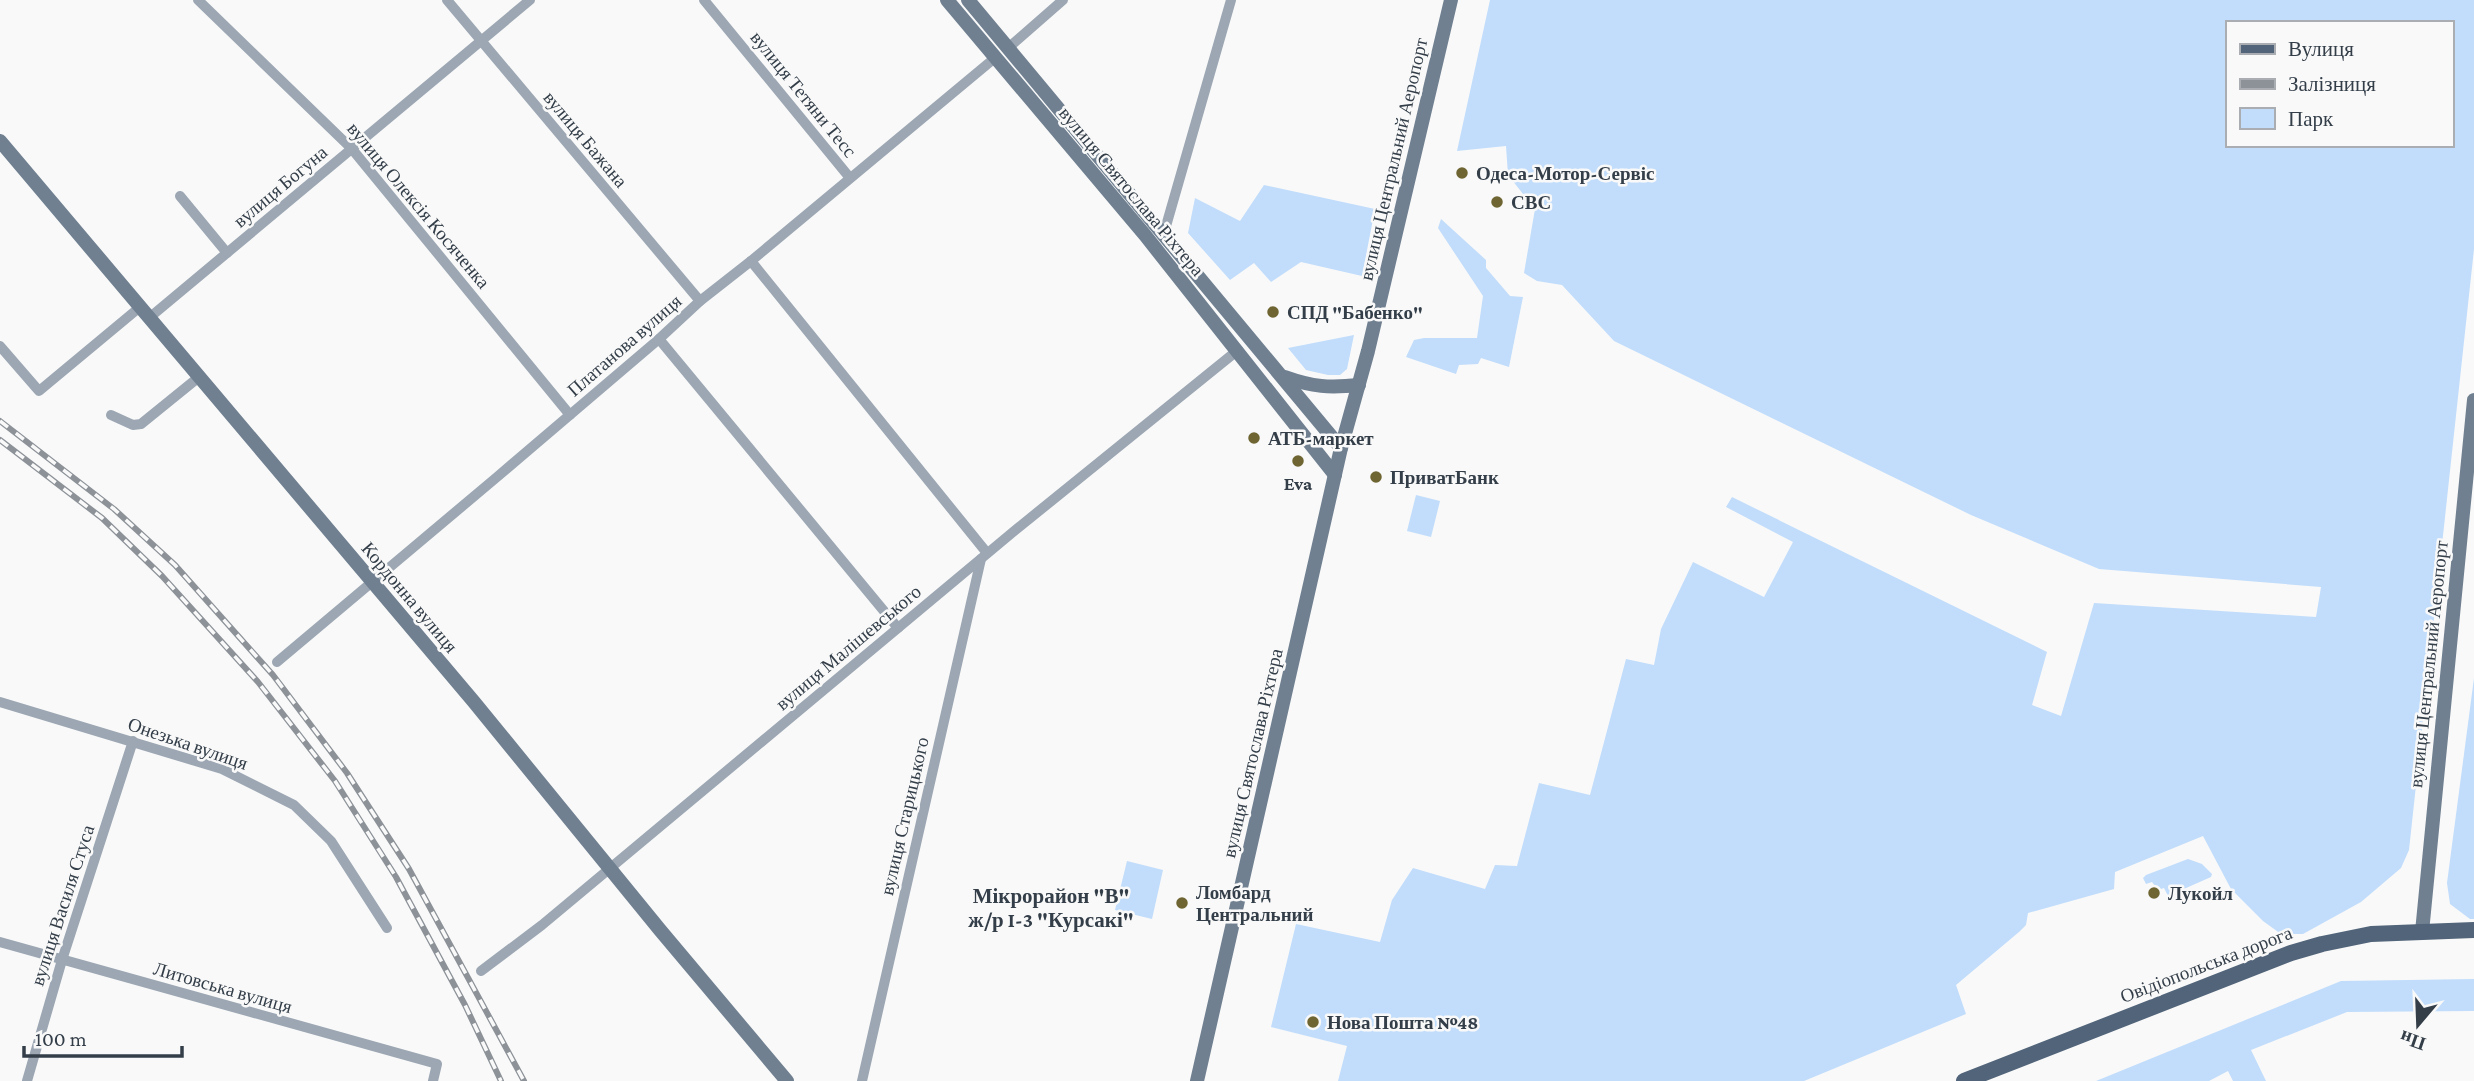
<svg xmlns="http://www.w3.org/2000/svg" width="2474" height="1081" viewBox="0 0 2474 1081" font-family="'Crimson Pro',serif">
<rect width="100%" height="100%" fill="#f9f9f9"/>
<g fill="#c1ddfb" fill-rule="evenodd">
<path d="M1490 0H2474V249L2409 850 2401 868 2361 902 2303 934H2281L2263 921 2231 889 2203 836 2115 872 2114 889 2028 913 2026 925 2019 932 1956 985 1966 1014 1804 1081H1338L1347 1046 1271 1027 1296 924 1380 942 1392 900 1413 868 1485 889 1495 865 1517 866 1539 783 1590 795 1626 659 1654 665 1661 629 1693 562 1764 597 1793 542 1726 507 1732 497 2047 652 2032 705 2061 716 2094 603 2316 617 2321 587 2099 569 1971 515 1614 341 1562 285 1537 281 1524 273 1535 209 1508 175 1506 146 1457 151ZM2227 23H2451V145H2227Z"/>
<polygon points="1264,185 1375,209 1362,276 1301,262 1271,282 1254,263 1230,280 1188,233 1195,198 1240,221"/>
<polygon points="1441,219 1486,260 1486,268 1510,296 1523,297 1509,367 1481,358 1478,364 1459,365 1456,374 1406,357 1414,340 1424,338 1477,338 1483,296 1438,228"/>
<polygon points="1354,335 1347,369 1340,375 1328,375 1306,370 1288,348"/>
<polygon points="1416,495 1440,501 1431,537 1407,531"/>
<polygon points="2474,678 2474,919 2470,919 2450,904 2447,883"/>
<polygon points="2188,859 2202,864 2212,874 2211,877 2168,896 2164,888 2158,890 2152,882 2146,884 2143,878 2146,875"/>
<polygon points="1127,861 1163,870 1152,919 1115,910"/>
<polygon points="2474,979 2474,1011 2347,1012 2251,1050 2266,1081 2233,1081 2228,1071 2209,1081 2096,1081 2341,981"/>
</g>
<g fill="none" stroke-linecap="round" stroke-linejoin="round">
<g stroke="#9ca7b3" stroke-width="10">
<polyline points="198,0 352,149 570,415"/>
<polyline points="447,0 700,301"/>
<polyline points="704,0 850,178"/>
<polyline points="1008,48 1063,0"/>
<polyline points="180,196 227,253"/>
<polyline points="1164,233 1231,0"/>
<polyline points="751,261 987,553"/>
<polyline points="149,318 530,0"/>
<polyline points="659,339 898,628"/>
<polyline points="0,346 39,391 140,307"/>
<polyline points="111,415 133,425 141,424 199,377"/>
<polyline points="277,662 497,477 659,339 700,301 751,261 996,57"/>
<polyline points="0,702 222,769 294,805 331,841 387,928"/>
<polyline points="0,942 437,1064 433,1081"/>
<polyline points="481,971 542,925 1013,532 1238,350"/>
<polyline points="27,1081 62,960 133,741"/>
<polyline points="862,1081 981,559"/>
</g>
<g stroke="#708091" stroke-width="14">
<polyline points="947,0 1145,235 1335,475"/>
<polyline points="968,0 1341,448"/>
<polyline points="0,141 474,702 660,930 787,1081"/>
<path d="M1285 377C1313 387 1329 388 1359 385"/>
<polyline points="2422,932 2474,400"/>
<polyline points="1197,1081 1341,448 1368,351 1451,0"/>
</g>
<polyline stroke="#516479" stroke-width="16" points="1964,1081 2291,953 2322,944 2371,934 2474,930"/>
<g stroke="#8c9298" stroke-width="6">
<g id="rail">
<polyline points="0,421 114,509 175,565 273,675 347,773 409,869 524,1081"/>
<polyline points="0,440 102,518 162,576 258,682 335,781 396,877 465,1005 501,1081"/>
</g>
</g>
<use href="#rail" stroke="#f9f9f9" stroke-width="3.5" stroke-dasharray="10" stroke-linecap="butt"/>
</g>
<g fill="#6e6532" stroke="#f9f9f9" stroke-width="2.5">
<circle cx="1462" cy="173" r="7"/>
<circle cx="1497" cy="202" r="7"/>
<circle cx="1273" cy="312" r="7"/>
<circle cx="1254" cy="438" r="7"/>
<circle cx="1298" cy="461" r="7"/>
<circle cx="1376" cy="477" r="7"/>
<circle cx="2154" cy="893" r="7"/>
<circle cx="1182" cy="903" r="7"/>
<circle cx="1313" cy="1022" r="7"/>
</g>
<g text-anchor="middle" stroke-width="5" stroke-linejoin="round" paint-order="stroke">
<g font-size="19" fill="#333e49" stroke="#f9f9f9">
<text transform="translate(804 94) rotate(51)" y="7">вулиця Тетяни Тесс</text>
<text transform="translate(586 139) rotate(50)" y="7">вулиця Бажана</text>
<text transform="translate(1393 159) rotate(-77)" y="7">вулиця Центральний Аеропорт</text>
<text transform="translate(280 186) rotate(-40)" y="7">вулиця Богуна</text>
<text transform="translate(1132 191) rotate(50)" y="7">вулиця Святослава Ріхтера</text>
<text transform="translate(419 205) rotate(50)" y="7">вулиця Олексія Косяченка</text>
<text transform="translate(624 345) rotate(-41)" y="7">Платанова вулиця</text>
<text transform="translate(410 597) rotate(50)" y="7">Кордонна вулиця</text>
<text transform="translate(848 647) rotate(-40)" y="7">вулиця Малішевського</text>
<text transform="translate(2428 664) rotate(-84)" y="7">вулиця Центральний Аеропорт</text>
<text transform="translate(188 743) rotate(19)" y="7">Онезька вулиця</text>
<text transform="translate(1252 753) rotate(-77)" y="7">вулиця Святослава Ріхтера</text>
<text transform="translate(904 816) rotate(-77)" y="7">вулиця Старицького</text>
<text transform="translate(62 905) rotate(-72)" y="7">вулиця Василя Стуса</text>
<text transform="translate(2206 964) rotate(-21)" y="7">Овідіопольська дорога</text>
<text transform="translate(223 987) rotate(16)" y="7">Литовська вулиця</text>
</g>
<g font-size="19" font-weight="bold" fill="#333e49" stroke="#f9f9f9" text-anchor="start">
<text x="1476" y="180">Одеса-Мотор-Сервіс</text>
<text x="1511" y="209">СВС</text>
<text x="1287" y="319">СПД "Бабенко"</text>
<text x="1268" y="445">АТБ-маркет</text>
<text x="1390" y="484">ПриватБанк</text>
<text x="1298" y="490" text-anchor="middle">Eva</text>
<text x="1196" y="899">Ломбард<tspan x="1196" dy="22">Центральний</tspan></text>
<text x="2168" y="900">Лукойл</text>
<text x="1327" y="1029">Нова Пошта №48</text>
</g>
<g font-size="21" font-weight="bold" fill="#333e49" stroke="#f9f9f9">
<text x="1051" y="903">Мікрорайон "В"<tspan x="1051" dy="24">ж/р I-3 "Курсакі"</tspan></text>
</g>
</g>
<rect x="2226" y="21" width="228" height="126" fill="#f9f9f9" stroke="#aaaeb3" stroke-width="2"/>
<rect x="2240" y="44" width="35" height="10" fill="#516479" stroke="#aaaeb3" stroke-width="2"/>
<text x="2288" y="56" font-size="21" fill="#333e49">Вулиця</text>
<rect x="2240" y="79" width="35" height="10" fill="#8c9298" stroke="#aaaeb3" stroke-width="2"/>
<text x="2288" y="91" font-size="21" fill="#333e49">Залізниця</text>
<rect x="2240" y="108" width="35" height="21" fill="#c1ddfb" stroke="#aaaeb3" stroke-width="2"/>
<text x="2288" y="126" font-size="21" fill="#333e49">Парк</text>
<g transform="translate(2418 1025) rotate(199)" stroke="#f9f9f9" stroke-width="5" paint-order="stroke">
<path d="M0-5L12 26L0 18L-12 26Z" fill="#333e49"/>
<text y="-10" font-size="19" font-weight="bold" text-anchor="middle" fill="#333e49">Пн</text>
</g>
<path d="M24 1046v10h158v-10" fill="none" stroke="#333e49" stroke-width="3.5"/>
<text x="35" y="1046" font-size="21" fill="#333e49" stroke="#f9f9f9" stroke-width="5" paint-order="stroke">100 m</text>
</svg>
